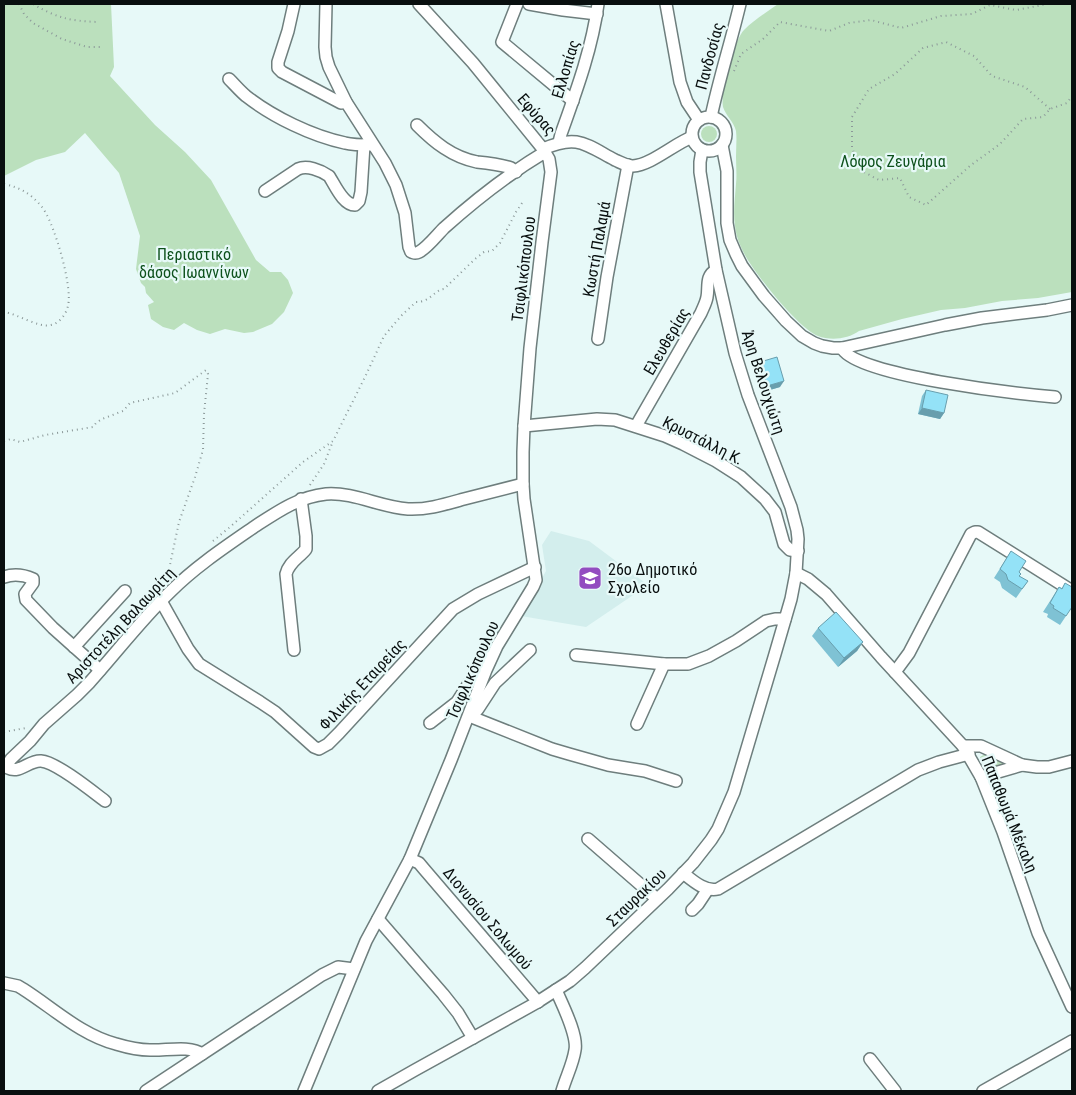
<svg xmlns="http://www.w3.org/2000/svg" width="1076" height="1095" viewBox="0 0 1076 1095" font-family="'Roboto Condensed',sans-serif">
<rect width="100%" height="100%" fill="#e7f9f8"/>
<polygon fill="#d3eeed" points="551,531 589,541 648,585 586,627 521,616 546,571 542,545"/>
<g fill="#bbe0bd">
<polygon points="4,4 111,4 114,67 110,76 155,125 185,152 211,180 256,260 270,272 281,272 288,280 293,293 284,312 272,324 253,332 244,333 225,329 210,334 197,330 184,323 174,330 163,327 151,319 148,305 154,302 146,293 145,287 141,283 136,269 140,236 119,173 85,133 65,152 36,160 4,176"/>
<path d="M778 4H1072V292L1038 298 1002 301 965 308 941 310 902 319 859 331C848 339 831 341 818 336 799 329 755 274 745 255 740 246 736 236 735 226 733 212 735 198 736 184 737 175 736 166 736 157 736 148 737 140 736 131 734 122 726 116 723 107 720 93 734 40 744 30 754 20 767 12 778 4Z"/>
<circle cx="709" cy="134" r="8"/>
<path d="M985 754 992 755 1010 763C998 767 984 774 980 757Z"/>
</g>
<g fill="none" stroke-linecap="round" stroke-linejoin="round">
<g stroke="#6e7e7d" stroke-width="14">
<g id="minor">
<polyline points="294,4 288,31 278,62 278,68 282,72 341,103 346,102"/>
<path d="M326 4 325 47 326 57 329 67 346 102 385 163 396 185 405 213 409 247 411 252C415 253 415 254 419 252 427 248 437 235 444 228 474 201 510 173 545 152"/>
<polyline points="517,4 502,42 573,101"/>
<polyline points="529,4 563,10 597,14"/>
<polyline points="666,4 680,82 687,102 699,120"/>
<path d="M229 79C235 85 240 91 246 96 273 117 312 136 345 143 353 145 363 145 372 145"/>
<circle cx="709" cy="134" r="17"/>
<path d="M711 117C719 79 731 42 740 4"/>
<path d="M417 125C434 142 452 157 477 162 487 163 497 164 508 167L511 168 516 172"/>
<path d="M559 142 561 134C576 92 592 49 598 4"/>
<polyline points="722,145 727,171 727,223 730,240 736,254 742,266 764,296 786,321 802,336 814,343 822,346 833,348 842,348 945,325 982,318 1047,310 1072,305"/>
<path d="M543 149C577 134 585 144 615 160 620 162 626 166 633 166 651 165 674 144 692 137"/>
<path d="M265 191 298 169C307 165 320 170 329 176 335 185 343 205 355 205L359 201 361 192 364 145"/>
<polyline points="598,339 607,277 628,165"/>
<path d="M842 348C854 376 1021 394 1055 397"/>
<polyline points="524,426 597,419 615,420 665,436 683,444 716,461 741,477 765,499 775,512 784,544 790,550 798,551"/>
<path d="M636 426 701 313C703 308 706 303 707 297 709 287 705 276 716 270"/>
<polyline points="796,573 808,579 826,594 881,657 963,746 981,777 1003,832 1038,933 1072,1007"/>
<path d="M4 577C13 574 24 575 33 579V583L25 594 26 600 53 628 100 670"/>
<polyline points="161,601 188,649 199,664 260,702 275,712 314,747 319,749 328,744 339,733 453,609 478,594 535,567"/>
<polyline points="74,647 125,591"/>
<path d="M294 650 286 574C289 562 299 558 306 549V536L301 499"/>
<polyline points="576,655 664,664 688,664 709,656 736,641 766,621 775,619 785,619"/>
<polyline points="895,672 909,653 971,534 975,532 978,532 1072,591"/>
<polyline points="473,715 478,709 495,683 530,650"/>
<polyline points="469,716 552,749 569,754 608,765 645,771 676,781"/>
<polyline points="430,723 457,702 486,657"/>
<polyline points="637,724 664,664"/>
<polyline points="963,746 981,746 1022,765"/>
<polyline points="981,777 1022,765 1037,767 1049,767 1072,761"/>
<path d="M105 801C92 791 56 762 41 761 29 760 20 774 8 768L7 765 11 759 30 741 44 724 77 695 89 683C116 653 141 620 170 592 195 567 225 547 254 527 277 512 298 497 326 494 354 492 380 507 408 509 427 510 446 504 464 499 483 494 503 489 523 484"/>
<polyline points="588,839 657,899"/>
<polyline points="410,859 419,863 424,869 538,1002"/>
<path d="M683 873C693 881 705 892 718 889L918 770 939 762 969 754"/>
<polyline points="692,910 698,904 708,889"/>
<polyline points="378,919 443,994 458,1013 473,1038"/>
<path d="M4 983 18 986 23 989C53 1008 81 1035 116 1044 126 1047 138 1050 150 1050 165 1051 190 1045 202 1054"/>
<path d="M556 990C562 1004 578 1035 575 1050 573 1064 566 1077 562 1091"/>
<polyline points="870,1059 895,1091"/>
<polyline points="146,1091 322,975 338,967 354,969"/>
<polyline points="304,1091 366,941 410,859 451,760 486,670 497,646 533,587 536,580 524,499 523,484 523,452 524,426 530,348 542,242 551,172 549,159 543,149 473,63 419,4"/>
<polyline points="378,1091 415,1070 536,1003 570,981 585,968 668,889 693,863 711,840 718,829 734,792 775,654 791,599 796,573 798,539 797,530 791,507 748,395 735,353 716,270 700,172 700,162 702,150"/>
<polyline points="983,1091 1072,1041"/>
</g>
</g>
<g stroke="#8c9999" stroke-width="2" stroke-dasharray="1 4" stroke-linecap="butt">
<polyline points="19,4 24,14 33,23 62,39 87,47 103,47"/>
<path d="M33 4C57 18 70 21 98 22"/>
<polyline points="734,71 741,54 763,39 780,22 829,31 849,23 871,20 901,28 941,16 972,14 990,5 1016,10 1048,4"/>
<polyline points="1050,109 1025,87 992,76 974,56 946,42 923,48 895,74 869,89 852,117 852,147 860,170 879,180 900,178 909,197 926,205 971,165 1000,144 1023,119 1043,117 1050,109 1067,103 1072,96"/>
<path d="M4 184C21 188 30 193 42 207 54 222 73 287 68 306 66 314 60 323 51 325 38 328 18 314 4 312"/>
<polyline points="4,441 11,439 20,442 45,435 93,427 96,423 102,419 123,411 130,403 175,393 206,370 208,374 204,414 203,450 195,477 179,522 167,579"/>
<polyline points="310,485 324,464 333,441"/>
<path d="M213 541 230 527 303 462 333 441 366 375 384 336 402 315 416 302C431 302 434 290 444 289L475 259 484 252 492 251 500 243 516 212 524 200"/>
<polyline points="4,732 26,728"/>
</g>
<use href="#minor" stroke="#fff" stroke-width="11"/>
</g>
<g fill="#7fc2d4">
<polygon points="760,362 780,387 763,392 756,368"/>
<polygon points="926,390 944,413 940,419 918,414 922,396"/>
<polygon points="1011,551 1019,572 1019,576 1028,581 1016,598 1002,588 1000,582 994,578"/>
<polygon points="1065,583 1066,616 1060,625 1047,617 1048,614 1043,612 1059,587 1062,588"/>
<polygon points="818,628 863,642 857,651 838,667 812,636"/>
</g>
<g fill="#689ead">
<polygon points="784,381 780,387 763,392 767,386"/>
<polygon points="922,408 944,413 940,419 918,414"/>
<polygon points="863,642 857,651 838,667 844,658"/>
</g>
<g fill="#94e2f7" stroke="#689ead">
<polygon points="777,357 784,381 767,386 760,362"/>
<polygon points="926,390 948,395 944,413 922,408"/>
<polygon points="1011,551 1026,561 1019,572 1021,574 1019,576 1028,581 1022,589 1008,580 1006,574 1000,569"/>
<polygon points="1065,583 1072,587 1072,607 1066,616 1053,608 1054,606 1050,603 1059,587 1062,589"/>
<polygon points="836,612 863,642 844,658 818,628"/>
</g>
<defs>
<g id="school-square" transform="scale(1.25)"><rect x="-9" y="-9" width="18" height="18" rx="4" fill="#924cc0" stroke="#e7f9f8"/><path d="M0-5L7-2L0 1L-7-2ZM-4 1L0 2.5L4 1V4Q0 6-4 4Z" fill="#fff"/></g>
</defs>
<g fill-rule="evenodd">
<use href="#school-square" x="590" y="578"/>
</g>
<g text-anchor="middle" stroke-width="4.5" stroke-linejoin="round" paint-order="stroke">
<g font-size="16" fill="#090f0f" stroke="#e7f9f8">
<text transform="translate(709 56) rotate(-75)" y="6">Πανδοσίας</text>
<text transform="translate(565 69) rotate(-73)" y="6">Ελλοπίας</text>
<text transform="translate(537 114) rotate(49)" y="6">Εφύρας</text>
<text transform="translate(596 249) rotate(-80)" y="6">Κωστή Παλαμά</text>
<text transform="translate(523 269) rotate(-83)" y="6">Τσιφλικόπουλου</text>
<text transform="translate(666 341) rotate(-60)" y="6">Ελευθερίας</text>
<text transform="translate(764 382) rotate(72)" y="6">Άρη Βελουχιώτη</text>
<text transform="translate(703 440) rotate(27)" y="6">Κρυστάλλη Κ.</text>
<text transform="translate(120 625) rotate(-47)" y="6">Αριστοτέλη Βαλαωρίτη</text>
<text transform="translate(472 670) rotate(-66)" y="6">Τσιφλικόπουλου</text>
<text transform="translate(362 684) rotate(-47)" y="6">Φιλικής Εταιρείας</text>
<text transform="translate(1010 814) rotate(68)" y="6">Παπαθωμά Μέκαλη</text>
<text transform="translate(636 897) rotate(-44)" y="6">Σταυρακίου</text>
<text transform="translate(488 918) rotate(50)" y="6">Διονυσίου Σολωμού</text>
</g>
<g font-size="16" fill="#0d511c" stroke="#e7f9f8">
<text x="893" y="167">Λόφος Ζευγάρια</text>
<text x="194" y="260">Περιαστικό<tspan x="194" dy="18">δάσος Ιωαννίνων</tspan></text>
</g>
<g font-size="16" fill="#090f0f" stroke="#e7f9f8" text-anchor="start">
<text x="608" y="575">26ο Δημοτικό<tspan x="608" dy="18">Σχολείο</tspan></text>
</g>
</g>
<rect width="1076" height="1095" fill="none" stroke="#090f0f" stroke-width="10"/>
</svg>
